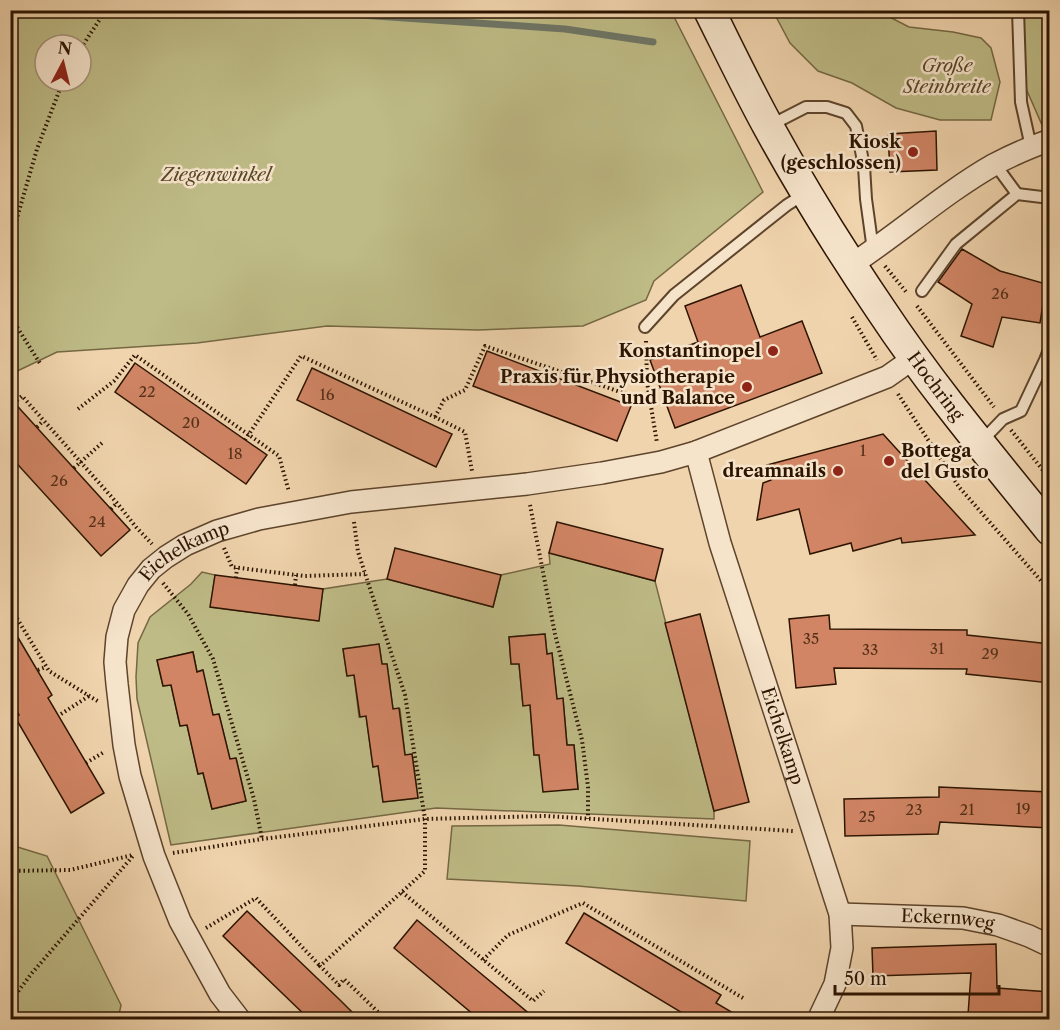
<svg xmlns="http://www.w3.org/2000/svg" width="1060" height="1030" viewBox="0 0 1060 1030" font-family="'Libre Caslon Text',serif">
<rect width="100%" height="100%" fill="#f0d4ad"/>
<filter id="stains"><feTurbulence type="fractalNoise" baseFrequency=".00333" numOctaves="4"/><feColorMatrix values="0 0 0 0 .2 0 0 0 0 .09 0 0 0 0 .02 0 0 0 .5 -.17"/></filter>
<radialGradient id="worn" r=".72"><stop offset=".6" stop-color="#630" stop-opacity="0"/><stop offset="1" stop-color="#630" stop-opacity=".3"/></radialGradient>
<g fill="#bebb86" stroke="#756843" stroke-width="1.5" fill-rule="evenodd">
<path d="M11 10 671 11 763 192 654 281 646 300 583 326 478 330 327 326 197 343 57 352 11 374ZM45 45H81V81H45Z"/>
<polygon points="773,11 878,11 909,27 953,32 981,38 991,48 1000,82 991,120 940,120 896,108 852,83 818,71 790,43"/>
<polygon points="1019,11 1049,11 1049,141 1021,77"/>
<path d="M549 553 655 581 714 811V819L436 808 171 845 137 699 136 677 138 643 150 617 191 584 202 572 215 575 211 607 318 621 323 589 387 579 493 607 501 575 550 564ZM545 634 547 654H552L557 699H563L567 745H574L578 789 539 755H534L530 705H523L519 664H511L509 637ZM379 644 382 664H387L393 709H400L405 755 412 754 418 798 383 802 378 766H373L366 716 359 717 354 675 347 676 343 649ZM193 652 197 672 202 670 213 715 219 714 230 759 236 758 246 801 212 809 203 773 198 774 187 725 180 726 171 685 163 686 157 660Z"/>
<polygon points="559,825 750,841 746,901 578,886 447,879 452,826"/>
<polygon points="11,845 47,856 121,1005 118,1019 11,1019"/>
</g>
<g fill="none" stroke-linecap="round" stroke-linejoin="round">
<polyline stroke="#6e7666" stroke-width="7" points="288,10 565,29 653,42"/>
</g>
<g fill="#d18565" stroke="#2c1400" stroke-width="1.5">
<polygon points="936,131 937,170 890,172 888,134"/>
<polygon points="962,249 1000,271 1046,284 1040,323 1002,317 993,347 961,336 972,304 938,282"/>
<polygon points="741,285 760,337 802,321 822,373 675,428 650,360 698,342 685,306"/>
<polygon points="487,351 631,406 617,441 473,386"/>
<polygon points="135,363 267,455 246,484 115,392"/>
<polygon points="312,368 452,434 436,467 297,400"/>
<polygon points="10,398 130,530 101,556 10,456"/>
<polygon points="883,434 975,535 902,543 901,538 853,551 851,543 810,554 799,509 757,520 763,483 771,480 767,465"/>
<polygon points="557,522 663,549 655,581 549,553"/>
<polygon points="395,548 501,575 493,607 387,579"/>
<polygon points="215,575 323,589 319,621 210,607"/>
<polygon points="700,614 749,802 714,811 665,623"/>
<polygon points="829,615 830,629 967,630 967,635 1050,644 1050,683 966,674 967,669 834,668 836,684 796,688 789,619"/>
<polygon points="10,624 52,695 48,698 104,793 71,813 15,717 19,715 10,699"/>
<polygon points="545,634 547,654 552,653 557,699 563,698 567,745 574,745 578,789 543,792 539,755 534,755 530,705 523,706 519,664 511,664 509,637"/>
<polygon points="379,644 382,664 387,664 393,709 399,708 405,755 412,754 418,798 383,802 378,766 373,767 366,716 360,717 354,675 347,676 343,649"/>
<polygon points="193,652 197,672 203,670 213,715 219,714 230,759 236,758 246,801 212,809 203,773 198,774 187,725 180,726 171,685 163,686 157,660"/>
<polygon points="939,787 1050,792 1050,828 940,822 938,834 845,836 844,799 939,797"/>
<polygon points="247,911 340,1000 360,1020 310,1020 223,936"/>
<polygon points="584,913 721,995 716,1003 745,1020 694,1020 566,943"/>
<polygon points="417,920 479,972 537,1020 480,1020 394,948"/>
<polygon points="996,944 997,988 1050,992 1050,1020 968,1015 971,973 873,976 872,948"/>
</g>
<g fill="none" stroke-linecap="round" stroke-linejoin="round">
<g stroke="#5d442b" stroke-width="14">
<g id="lane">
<polyline points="1018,10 1021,102 1031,147"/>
<polyline points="769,126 806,107 827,107 846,113 856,126 864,166 866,199 873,250"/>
<polyline points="1017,194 1050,198"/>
<polyline points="922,291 956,244 1017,194 995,164"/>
<polyline points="645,327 674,295 787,205 806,193"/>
<polyline points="980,443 1003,419 1021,411 1045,360 1050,347"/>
</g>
</g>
<g stroke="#5d442b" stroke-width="24">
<g id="street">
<path d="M851 265C900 233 944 193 995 164 1012 155 1031 147 1050 140"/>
<path id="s1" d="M696 452 720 543 840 914 842 948 835 984 818 1020"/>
<path id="s2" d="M840 914 963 918 998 925 1029 936 1050 946"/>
<path id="s3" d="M240 1020 220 994 180 921 154 856 130 776 124 745 117 684 115 662 117 637 124 610 138 585 151 569 166 557 185 545 217 531 259 519 351 502 527 484 602 473 661 462 696 452 887 377 914 358"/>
</g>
</g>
<g stroke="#2c1400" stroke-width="33">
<g id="secondary">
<path id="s4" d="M709 10C729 50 748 90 769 128 803 190 841 251 881 310 932 387 992 458 1050 530"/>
</g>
</g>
<g stroke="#2c1400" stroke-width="4" stroke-dasharray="1.5 3" stroke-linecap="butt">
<polyline points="81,48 106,10"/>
<polyline points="10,242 37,149 63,81"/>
<polyline points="885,266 907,293"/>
<polyline points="10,306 11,316"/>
<polyline points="917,306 994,407"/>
<polyline points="10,316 41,365"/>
<polyline points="852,317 877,360"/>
<polyline points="646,341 647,382 657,443"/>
<polyline points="898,394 959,487 1050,591"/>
<polyline points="10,406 22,396 117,503 136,527 152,544"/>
<polyline points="78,409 114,381 135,355 279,456 289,492"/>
<polyline points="435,417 444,400 465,390 485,346 650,402"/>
<polyline points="37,427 43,421"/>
<polyline points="1011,430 1050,479"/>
<polyline points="245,440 301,356 435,417 465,432 472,471"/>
<polyline points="74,468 103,442"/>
<polyline points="530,505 555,634 582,740 588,787 588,819"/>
<polyline points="111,509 117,503"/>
<polyline points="354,522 358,552 405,695 425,819 425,871 320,966 339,985 344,979 378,1012"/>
<polyline points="224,548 232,567 304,576 365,574"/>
<polyline points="236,578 237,568"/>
<polyline points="163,583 188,614 213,659 254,799 262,839"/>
<polyline points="295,585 296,575"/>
<polyline points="10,607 49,671 99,702"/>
<polyline points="38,670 46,667"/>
<polyline points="61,714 89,696"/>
<polyline points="86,763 104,752"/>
<polyline points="173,853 262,839 425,819 545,816 793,831"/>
<polyline points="10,871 70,870 133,855"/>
<polyline points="402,892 533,1001 544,991"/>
<polyline points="206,928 256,898 320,966"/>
<polyline points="483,960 508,935 583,903 743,998"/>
<polyline points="10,1002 32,973 133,856"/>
</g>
<use href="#lane" stroke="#f5e3ca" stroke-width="10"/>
<use href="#street" stroke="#f5e3ca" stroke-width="21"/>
<use href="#secondary" stroke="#f5e3ca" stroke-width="30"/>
</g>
<g fill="#8f2418" stroke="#f5e3ca" stroke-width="2">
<circle cx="913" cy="152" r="6"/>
<circle cx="773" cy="351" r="6"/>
<circle cx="747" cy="387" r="6"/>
<circle cx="889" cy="461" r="6"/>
<circle cx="838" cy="471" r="6"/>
</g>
<g text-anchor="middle" stroke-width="5" stroke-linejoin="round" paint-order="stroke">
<g font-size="15" fill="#553019">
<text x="1000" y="299">26</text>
<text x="147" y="397">22</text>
<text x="327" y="400">16</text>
<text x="191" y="428">20</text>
<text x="863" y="456">1</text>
<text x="235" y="459">18</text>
<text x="59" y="486">26</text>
<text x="97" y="527">24</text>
<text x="811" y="644">35</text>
<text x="937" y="654">31</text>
<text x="870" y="655">33</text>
<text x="990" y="659">29</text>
<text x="1023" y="814">19</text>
<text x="914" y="815">23</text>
<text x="967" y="815">21</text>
<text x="867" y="822">25</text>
</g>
<g font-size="18" font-style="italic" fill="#584628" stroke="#f5e3ca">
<text x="947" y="72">Große<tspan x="947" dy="21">Steinbreite</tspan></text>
<text x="216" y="181">Ziegenwinkel</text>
</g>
<g font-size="18" font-weight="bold" fill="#2c1400" stroke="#f5e3ca" text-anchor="end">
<text x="901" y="148">Kiosk<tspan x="901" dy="21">(geschlossen)</tspan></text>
<text x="761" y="357">Konstantinopel</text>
<text x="735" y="383">Praxis für Physiotherapie<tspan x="735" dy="21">und Balance</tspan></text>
<text x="901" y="457" text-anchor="start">Bottega<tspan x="901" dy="21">del Gusto</tspan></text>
<text x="826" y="477">dreamnails</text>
</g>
<g font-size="18" fill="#2c1400" stroke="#f5e3ca">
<text dy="6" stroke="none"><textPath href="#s4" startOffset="440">Hochring</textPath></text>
<text dy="6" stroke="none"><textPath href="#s3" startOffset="525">Eichelkamp</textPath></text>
<text dy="6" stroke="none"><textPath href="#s1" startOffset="297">Eichelkamp</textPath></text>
<text dy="6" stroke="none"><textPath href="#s2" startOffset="108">Eckernweg</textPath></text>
</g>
</g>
<rect width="1060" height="1030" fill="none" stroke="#f0d4ad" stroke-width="36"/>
<rect x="12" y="12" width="1036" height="1006" fill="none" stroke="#2c1400" stroke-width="3"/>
<rect x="18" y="18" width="1024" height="994" fill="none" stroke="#2c1400" stroke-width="1.5"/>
<g transform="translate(63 63) rotate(7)"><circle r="28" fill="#f5e3ca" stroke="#a59079" stroke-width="1.5"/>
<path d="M0-4.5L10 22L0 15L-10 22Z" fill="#8f2418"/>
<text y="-9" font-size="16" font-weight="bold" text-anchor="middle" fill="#2c1400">N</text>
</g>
<path d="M835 985v9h164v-9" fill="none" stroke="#2c1400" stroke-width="3"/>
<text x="844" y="985" font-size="18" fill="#2c1400" stroke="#f5e3ca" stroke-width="4.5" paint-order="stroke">50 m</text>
<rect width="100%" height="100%" filter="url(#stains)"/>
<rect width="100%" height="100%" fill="url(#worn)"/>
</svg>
